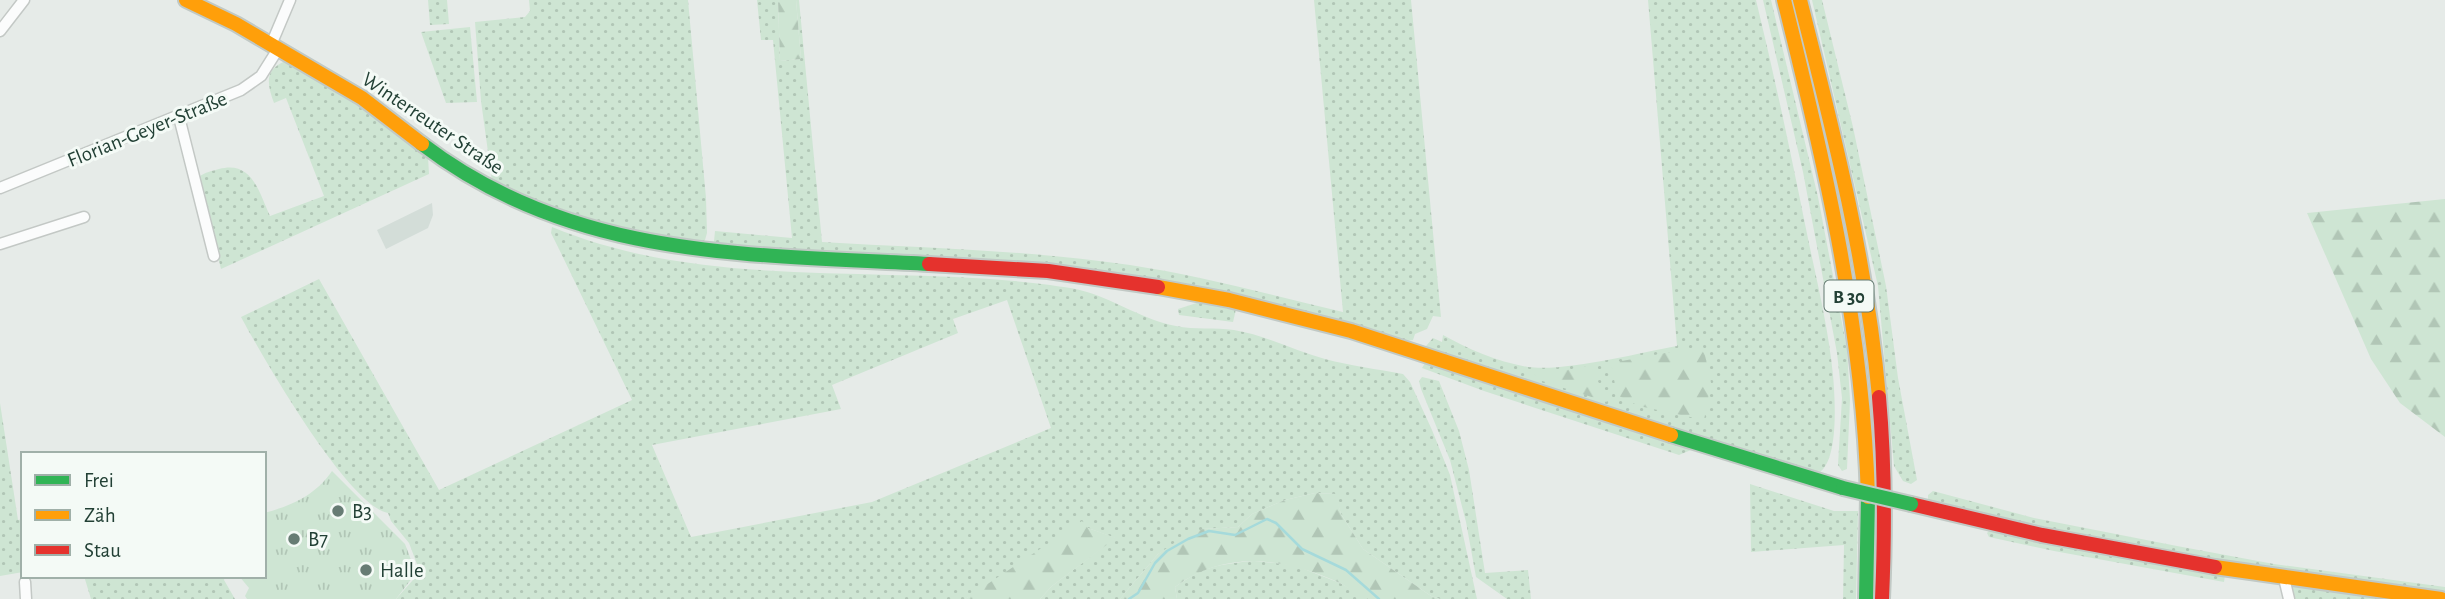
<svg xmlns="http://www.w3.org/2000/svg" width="2445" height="599" viewBox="0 0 2445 599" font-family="'Alegreya Sans',sans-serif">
<defs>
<pattern id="grass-dots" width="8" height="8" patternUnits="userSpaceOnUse" patternTransform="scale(1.75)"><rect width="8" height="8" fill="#cee5d3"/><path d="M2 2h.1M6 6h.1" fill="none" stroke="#b1c6b6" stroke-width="1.8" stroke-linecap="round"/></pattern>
<pattern id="forest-firs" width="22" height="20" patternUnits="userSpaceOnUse" patternTransform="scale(1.75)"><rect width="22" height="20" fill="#cee5d3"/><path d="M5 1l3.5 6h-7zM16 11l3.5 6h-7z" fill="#b1c6b6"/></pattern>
<pattern id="park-tufts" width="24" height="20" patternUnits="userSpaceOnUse" patternTransform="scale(1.75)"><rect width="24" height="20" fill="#cee5d3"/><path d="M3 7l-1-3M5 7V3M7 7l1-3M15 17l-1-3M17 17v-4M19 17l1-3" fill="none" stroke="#b1c6b6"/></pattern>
</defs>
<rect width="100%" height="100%" fill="#e6ebe8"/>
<polygon fill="#d3ddd8" points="432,203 433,215 428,228 386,249 377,230"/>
<g fill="url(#grass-dots)" fill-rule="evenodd">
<polygon points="428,0 447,0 449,24 430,25"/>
<polygon points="529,0 688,0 706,198 707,233 705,240 700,243 645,237 569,218 492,181 481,101 475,22 525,17 530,11"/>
<path d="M757 0H778L780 61 801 59 796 0H799L822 242C924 248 1028 250 1130 265 1202 276 1272 295 1343 312L1314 0H1411L1441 317 1433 316 1427 329 1415 334 1413 340 1399 342 1178 287 718 248 714 241 715 231 792 238 773 40H761Z"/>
<path d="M1648 0H1756C1774 74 1790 149 1805 224 1815 274 1828 324 1833 375 1835 398 1839 458 1820 472L1769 460 1428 351 1426 346 1433 338 1442 342 1443 335C1468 349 1498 362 1528 367 1565 372 1638 353 1677 346Z"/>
<polygon points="1763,0 1771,0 1818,197 1847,349 1850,400 1847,469 1842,471 1838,465 1842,398 1837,353 1803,172"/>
<polygon points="1812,0 1822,0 1823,4 1853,127 1886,286 1898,378 1917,480 1911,484 1903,481 1894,466 1878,286"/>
<polygon points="470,27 477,102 446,103 421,32"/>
<path d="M286 61 366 109 428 157 429 174 221 269 199 177C205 172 212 171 219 169 252 160 259 192 270 216L324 196 286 98 274 103C267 84 264 69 286 61Z"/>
<path d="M552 227C709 292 885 263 1050 285 1062 287 1075 288 1087 292 1117 301 1144 320 1176 326 1195 330 1215 327 1234 330 1265 335 1295 351 1325 359 1351 366 1377 369 1403 374L1410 382 1432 430 1450 475 1477 599H1440L1431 596 1363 549 1341 514 1335 494 1315 493 1285 500 1252 514 1238 527 1203 529 1158 554 1120 599H1040L1052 586 1115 538 1088 528 965 599H396L420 572 409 543 391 521 388 513C348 506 262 356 241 317L319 279 439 490 632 400 558 247 551 233ZM1007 300 1051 428 872 502 691 537 652 445 841 409 832 385 958 333 953 319Z"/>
<polygon points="1209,299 1237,305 1233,322 1179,315 1178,309"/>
<polygon points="1427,360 1691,450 1679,455 1484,391 1422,368"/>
<polygon points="1422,377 1439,381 1459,431 1469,470 1485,573 1528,570 1531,599 1507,599 1476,577 1466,522 1450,460 1421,389 1419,381"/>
<polygon points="0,403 18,520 23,519 23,572 0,576"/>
<polygon points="1750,484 1834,511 1858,511 1856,599 1843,599 1844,545 1751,552"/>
<polygon points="1933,491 2034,518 2177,546 2274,564 2445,587 2445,596 2130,548 1933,505 1928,500 1928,495"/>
<polygon points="1990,530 2225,575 2224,582 2054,551 1989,537 1987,533"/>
<path d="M1254 561 1294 565 1340 583 1369 599H1177L1175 587C1204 566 1220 564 1254 561Z"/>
<polygon points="84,576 225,576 224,580 235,599 91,599"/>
<polygon points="2293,586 2407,599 2293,599 2291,590"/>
</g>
<g fill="url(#forest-firs)">
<polygon points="778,0 796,0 801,59 780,61"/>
<polygon points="2445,199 2445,437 2400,403 2371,359 2307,213"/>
<polygon points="1703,346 1711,383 1704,420 1639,406 1617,395 1611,363"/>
<polygon points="1591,365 1607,402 1536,379 1534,372 1562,371"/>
<path d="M1315 493 1336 494 1341 514 1363 549 1431 596 1440 599C1423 599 1382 599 1369 599 1359 596 1349 588 1340 583 1285 558 1226 549 1175 587L1177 599H1120L1158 554 1186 535 1203 529 1238 527 1252 514 1285 500Z"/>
<polygon points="1082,521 1088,528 1116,538 1052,586 1040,599 965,599"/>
</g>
<path fill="url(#park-tufts)" d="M332 471 405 544 416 573 396 599H247L245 596 249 588 239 576H264V513C291 506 316 495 332 471Z"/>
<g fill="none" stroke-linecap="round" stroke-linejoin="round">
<polyline stroke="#a5dadb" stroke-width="2.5" points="1129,599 1138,593 1155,563 1167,551 1188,539 1209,531 1235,535 1267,519 1276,523 1302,549 1346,570 1379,599"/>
<g stroke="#c3c8c5" stroke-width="13">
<g id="street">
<polyline points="0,31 24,0"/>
<polyline points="271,45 290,0"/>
<polyline points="179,117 214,256"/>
<polyline points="0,188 241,90 261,76 278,49"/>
<polyline points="0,244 84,217"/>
<polyline points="2284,578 2289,599"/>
<polyline points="25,582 26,599"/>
</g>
</g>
<g stroke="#c1c9c5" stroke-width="18">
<g id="fast">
<path d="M422 144C574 260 748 254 929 264"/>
<polyline points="1671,435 1843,488"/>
<polyline points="1866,599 1868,497"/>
</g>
</g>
<g stroke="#c1c9c5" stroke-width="18">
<g id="slow">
<polyline points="186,0 236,24 362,98 422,144"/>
<path d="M1784 0C1825 164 1863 328 1868 497"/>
<path d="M1800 0C1833 130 1867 262 1879 397"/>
<polyline points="1158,287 1229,300 1351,331 1671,435"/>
<polyline points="2215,567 2441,599"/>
</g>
</g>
<g stroke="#c1c9c5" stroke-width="18">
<g id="jam">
<polyline points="929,264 1048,271 1158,287"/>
<path d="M1879 397C1885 464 1885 531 1882 599"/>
<polyline points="1911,504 2042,535 2215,567"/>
</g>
</g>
<use href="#street" stroke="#fbfcfc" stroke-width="10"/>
<use href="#fast" stroke="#30b455" stroke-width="14"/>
<use href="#slow" stroke="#ff9f0a" stroke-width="14"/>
<use href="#jam" stroke="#e5322d" stroke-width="14"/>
<g stroke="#c1c9c5" stroke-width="18" stroke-linecap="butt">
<polyline id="fast-bridge" points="1843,488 1911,504"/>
</g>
<use href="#fast-bridge" stroke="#30b455" stroke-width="14"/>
</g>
<g fill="#677c74" stroke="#f4faf6" stroke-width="2.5">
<circle cx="338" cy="511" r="7"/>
<circle cx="294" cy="539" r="7"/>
<circle cx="366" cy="570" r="7"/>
</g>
<g text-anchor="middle" stroke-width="6" stroke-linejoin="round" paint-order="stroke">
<rect fill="#f4faf6" stroke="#61786f" stroke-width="2" x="1824.5" y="280.5" width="49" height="31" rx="5"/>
<g font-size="19" font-weight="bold" fill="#224035">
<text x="1849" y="303">B 30</text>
</g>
<g font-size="21" fill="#224035" stroke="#f4faf6">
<text transform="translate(433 123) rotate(34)" y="7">Winterreuter Straße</text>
<text transform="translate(147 129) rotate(-22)" y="7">Florian-Geyer-Straße</text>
</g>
<g font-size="21" fill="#224035" stroke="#f4faf6" text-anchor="start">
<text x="352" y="518">B3</text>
<text x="308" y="546">B7</text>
<text x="380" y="577">Halle</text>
</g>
</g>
<rect x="21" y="452" width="245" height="126" fill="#f4faf6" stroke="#a0b0a9" stroke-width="2"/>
<rect x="35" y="475" width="35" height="10" fill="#30b455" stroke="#a0b0a9" stroke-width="2"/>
<text x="84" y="487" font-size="21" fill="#224035">Frei</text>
<rect x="35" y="510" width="35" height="10" fill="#ff9f0a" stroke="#a0b0a9" stroke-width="2"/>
<text x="84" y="522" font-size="21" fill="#224035">Zäh</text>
<rect x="35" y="545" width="35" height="10" fill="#e5322d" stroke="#a0b0a9" stroke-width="2"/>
<text x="84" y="557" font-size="21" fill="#224035">Stau</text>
</svg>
